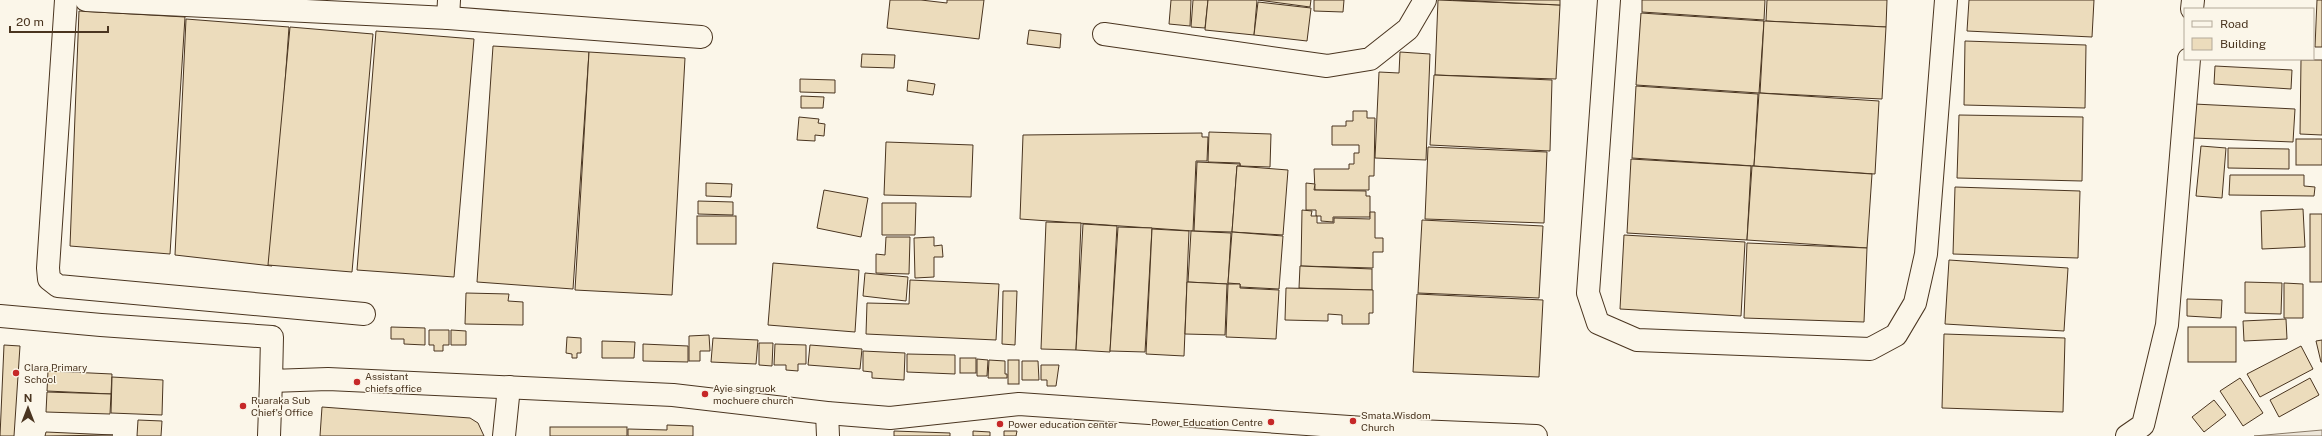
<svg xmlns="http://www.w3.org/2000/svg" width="2322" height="436" viewBox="0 0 2322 436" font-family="'Public Sans',sans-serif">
<rect width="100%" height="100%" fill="#fbf6e9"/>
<polygon fill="#ede6d9" stroke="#887966" points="2322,430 2322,436 2254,436"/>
<g fill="#ecdcbc" stroke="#4a3520">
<polygon points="890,0 921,0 947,3 947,0 984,0 979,39 887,28"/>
<polygon points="1171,0 1191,0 1190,26 1169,24"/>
<polygon points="1193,0 1208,0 1205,28 1191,27"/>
<polygon points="1208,0 1257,0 1254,35 1205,30"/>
<polygon points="1258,0 1311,0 1310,7"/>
<polygon points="1314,0 1344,0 1343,12 1314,11"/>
<polygon points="1438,0 1560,5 1556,79 1435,75"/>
<polygon points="1453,0 1560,0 1560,5"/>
<polygon points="1642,0 1765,0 1764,20 1642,12"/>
<polygon points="1767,0 1887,0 1886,27 1766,21"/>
<polygon points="1969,0 2094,0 2092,37 1967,31"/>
<polygon points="2317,0 2322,0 2322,47 2315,47"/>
<polygon points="1258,2 1311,8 1307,41 1254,35"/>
<polygon points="79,11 185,17 170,254 70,246"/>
<polygon points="1641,13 1764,21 1759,93 1636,85"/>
<polygon points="186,19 289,27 272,266 175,255"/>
<polygon points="1764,21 1886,27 1882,99 1760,93"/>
<polygon points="290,27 373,34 352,272 268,265"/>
<polygon points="1029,30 1061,34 1060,48 1027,44"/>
<polygon points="376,31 474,39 454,277 357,270"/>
<polygon points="1965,41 2086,45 2085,108 1964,105"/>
<polygon points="493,46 589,52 573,289 477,282"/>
<polygon points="589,52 685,58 672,295 575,290"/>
<polygon points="1400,52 1430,54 1426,160 1375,158 1379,72 1399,73"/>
<polygon points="862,54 895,55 894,68 861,67"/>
<polygon points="2301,60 2322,60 2322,135 2300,134"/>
<polygon points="2215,66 2292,70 2291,89 2214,84"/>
<polygon points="1434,75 1552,80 1550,151 1430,145"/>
<polygon points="800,79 835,80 835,93 800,92"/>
<polygon points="908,80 935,84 933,95 907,91"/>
<polygon points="1636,86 1758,94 1754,166 1632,158"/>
<polygon points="1759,93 1879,101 1875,174 1754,166"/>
<polygon points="801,96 824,97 823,108 801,108"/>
<polygon points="2194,104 2295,109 2293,142 2193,138"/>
<polygon points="1353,111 1367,111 1367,118 1375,118 1374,176 1369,176 1369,190 1315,190 1314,169 1349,169 1349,164 1354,164 1354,153 1359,153 1359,145 1332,145 1332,126 1346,126 1346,121 1353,121"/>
<polygon points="1959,115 2083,117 2082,181 1957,178"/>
<polygon points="799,117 819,119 818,123 825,124 824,136 815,135 815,141 797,140"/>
<polygon points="1209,132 1271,134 1270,167 1240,166 1240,163 1208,162"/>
<polygon points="1202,133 1202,137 1208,137 1207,161 1196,161 1193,231 1020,219 1023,135"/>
<rect x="2296" y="139" width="26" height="26"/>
<polygon points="886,142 973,145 971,197 884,195"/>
<polygon points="2201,146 2226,148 2222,198 2196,196"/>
<polygon points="1428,147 1547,152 1544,223 1425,219"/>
<polygon points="2228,148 2289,149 2289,169 2228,168"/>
<polygon points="1631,159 1751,166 1747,240 1627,233"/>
<polygon points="1197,162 1240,164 1240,166 1237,166 1232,232 1194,231"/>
<polygon points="1237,166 1288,170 1283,235 1232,232"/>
<polygon points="1752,166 1872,174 1867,248 1747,240"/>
<polygon points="2230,175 2304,175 2304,186 2315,187 2314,196 2229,195"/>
<polygon points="706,183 732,184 731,197 706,196"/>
<polygon points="1306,183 1315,184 1314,190 1366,191 1366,196 1370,196 1370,217 1333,217 1333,222 1321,221 1321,216 1316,216 1316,210 1306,210"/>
<polygon points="1955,187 2080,191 2078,258 1953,254"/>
<polygon points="824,190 868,198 861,237 817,228"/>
<polygon points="698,201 733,202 733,215 698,214"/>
<polygon points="882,203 916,203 915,235 882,235"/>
<polygon points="2303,209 2305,247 2262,249 2261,211"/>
<polygon points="1302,210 1312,211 1311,216 1317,216 1317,223 1334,223 1334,218 1370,219 1370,212 1375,212 1375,238 1383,238 1383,252 1373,252 1373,268 1301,266"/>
<rect x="2310" y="214" width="12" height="68"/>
<rect x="697" y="216" width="39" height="28"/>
<polygon points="1422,220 1543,226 1539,298 1418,293"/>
<polygon points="1046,222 1081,223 1076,350 1041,349"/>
<polygon points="1083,224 1117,226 1110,352 1076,350"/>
<polygon points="1118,227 1152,228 1145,352 1110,351"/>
<polygon points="1152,229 1189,231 1184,356 1146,354"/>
<polygon points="1191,231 1231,233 1228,284 1188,282"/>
<polygon points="1232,232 1283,236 1279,289 1240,287 1240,284 1228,283"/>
<polygon points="1624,235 1745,242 1741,316 1620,309"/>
<polygon points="886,237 910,237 909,274 876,273 876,254 885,255"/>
<polygon points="934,237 934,246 942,245 943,257 934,257 934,277 915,278 914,238"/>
<polygon points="1747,243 1867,248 1864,322 1744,318"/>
<polygon points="1949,260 2068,268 2064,331 1945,324"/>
<polygon points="773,263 859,270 855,332 768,325"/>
<polygon points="1300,266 1372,269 1372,290 1299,288"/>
<polygon points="865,273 908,277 906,301 863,296"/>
<polygon points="910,280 999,284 996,340 866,334 867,303 909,304"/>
<polygon points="1187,282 1227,284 1225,335 1185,334"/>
<polygon points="2245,282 2282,283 2281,314 2245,313"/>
<polygon points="2284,283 2303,284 2303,318 2284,318"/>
<polygon points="1228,284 1240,284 1240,288 1279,290 1276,339 1226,337"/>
<polygon points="1286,288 1373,290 1373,313 1369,313 1369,324 1342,324 1342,315 1328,314 1328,321 1285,320"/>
<polygon points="1003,291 1017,291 1015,345 1002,344"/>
<polygon points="466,293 509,294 508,301 523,302 523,325 465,324"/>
<polygon points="1417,294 1543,300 1539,377 1413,372"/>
<polygon points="2187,299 2222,300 2221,318 2187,316"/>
<polygon points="2286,319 2287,339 2244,341 2243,321"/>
<polygon points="391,327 425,328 425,345 404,344 404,339 391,339"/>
<rect x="2188" y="327" width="48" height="35"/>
<polygon points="429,330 449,330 449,345 443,345 443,351 434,351 434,345 429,345"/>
<polygon points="451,330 466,331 466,345 451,345"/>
<polygon points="1944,334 2065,338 2063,412 1942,408"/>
<polygon points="709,335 710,351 700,351 700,361 689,361 689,336"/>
<polygon points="567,337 581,338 581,353 577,353 577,358 572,358 572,354 566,353"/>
<polygon points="713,338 758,340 756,364 711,362"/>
<polygon points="2322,340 2322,362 2321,362 2316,341"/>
<polygon points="602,341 635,342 634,358 602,358"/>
<polygon points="759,343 773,343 772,366 759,365"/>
<polygon points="643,344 688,346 688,362 643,361"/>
<polygon points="775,344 806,345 806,364 798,364 798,371 786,370 786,365 774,365"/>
<polygon points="4,345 20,346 14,436 0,436"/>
<polygon points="810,345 862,349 860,369 808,365"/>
<polygon points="2301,346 2313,369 2260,397 2247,374"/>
<polygon points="863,351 905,353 904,380 872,378 872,372 863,371"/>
<polygon points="907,354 955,355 955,374 907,372"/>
<rect x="960" y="358" width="16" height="15"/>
<polygon points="977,359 988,360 987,376 977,376"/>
<polygon points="989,360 1005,361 1005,374 1007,374 1007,378 988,378"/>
<rect x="1008" y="360" width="11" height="24"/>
<polygon points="1022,361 1038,361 1039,380 1022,380"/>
<polygon points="1041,365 1059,365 1056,386 1047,386 1047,380 1041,380"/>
<polygon points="48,371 112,374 111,394 47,391"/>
<polygon points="112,377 163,380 162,415 111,413"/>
<polygon points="2240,378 2263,413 2243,426 2220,391"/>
<polygon points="2310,378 2319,395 2279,417 2270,400"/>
<polygon points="47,392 111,394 110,414 46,412"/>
<polygon points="2214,400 2226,415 2204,432 2192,417"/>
<polygon points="322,407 470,418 478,423 484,436 320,436"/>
<polygon points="138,420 162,421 161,436 137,436"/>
<polygon points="667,425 693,426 693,436 628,436 628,429 667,430"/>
<rect x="550" y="427" width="77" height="9"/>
<polygon points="894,431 950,433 950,436 894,436"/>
<polygon points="973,431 990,432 990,436 973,436"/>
<polygon points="1004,431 1017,431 1016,436 1004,436"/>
<polygon points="46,432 113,435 45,436"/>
</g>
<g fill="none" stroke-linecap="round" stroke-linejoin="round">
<g stroke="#4a3520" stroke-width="24">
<g id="minor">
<polyline points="66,0 48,268 49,279 58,286 364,314"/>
<polyline points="86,0 124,2"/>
<polyline points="124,0 124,2 448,18 449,0"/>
<polyline points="1609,0 1588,293 1598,323 1637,340 1870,349 1896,335 1915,303 1926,254 1946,0"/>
<polyline points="2192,9 2193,0"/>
<polyline points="448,18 701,37"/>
<polyline points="1104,34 1327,66 1370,59 1408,29 1425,0"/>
<polyline points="0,316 101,325 272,337 271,381 328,379 673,395 827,413 890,418 1019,404 1393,430 1536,436"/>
<polyline points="827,413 828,436"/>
<polyline points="269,436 271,381"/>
<polyline points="504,436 509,387"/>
<polyline points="2127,436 2143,425 2167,325 2189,59"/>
</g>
</g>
<use href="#minor" stroke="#fbf6e9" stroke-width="22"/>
</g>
<g fill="#c62828" stroke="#fbf6e9" stroke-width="1.5">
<circle cx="16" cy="373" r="4"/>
<circle cx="357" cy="382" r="4"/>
<circle cx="705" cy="394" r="4"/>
<circle cx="243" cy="406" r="4"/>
<circle cx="1353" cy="421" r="4"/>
<circle cx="1271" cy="422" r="4"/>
<circle cx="1000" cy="424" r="4"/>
</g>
<g text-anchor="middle" stroke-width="3" stroke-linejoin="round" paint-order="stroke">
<g font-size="10" fill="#4a3520" stroke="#fbf6e9" text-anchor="start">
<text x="24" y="371">Clara Primary<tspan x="24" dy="12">School</tspan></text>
<text x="365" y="380">Assistant<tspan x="365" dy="12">chiefs office</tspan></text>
<text x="713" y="392">Ayie singruok<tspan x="713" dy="12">mochuere church</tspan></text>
<text x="251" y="404">Ruaraka Sub<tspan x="251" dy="12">Chief's Office</tspan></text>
<text x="1361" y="419">Smata Wisdom<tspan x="1361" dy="12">Church</tspan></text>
<text x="1263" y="426" text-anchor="end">Power Education Centre</text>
<text x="1008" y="428">Power education center</text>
</g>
</g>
<rect x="2184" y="8" width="130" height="52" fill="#fbf6e9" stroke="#b4a999"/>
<rect x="2192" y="21" width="20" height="6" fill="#fbf6e9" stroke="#b4a999"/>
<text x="2220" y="28" font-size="12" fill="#4a3520">Road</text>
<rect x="2192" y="38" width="20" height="12" fill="#ecdcbc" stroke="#b4a999"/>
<text x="2220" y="48" font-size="12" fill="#4a3520">Building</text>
<g transform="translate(28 408)" stroke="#fbf6e9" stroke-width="3" paint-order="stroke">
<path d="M0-3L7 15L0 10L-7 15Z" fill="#4a3520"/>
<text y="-6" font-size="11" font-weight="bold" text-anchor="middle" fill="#4a3520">N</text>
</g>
<path d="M10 26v6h98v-6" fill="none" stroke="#4a3520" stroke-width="2"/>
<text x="16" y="26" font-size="12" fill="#4a3520" stroke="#fbf6e9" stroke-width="3" paint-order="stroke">20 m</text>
</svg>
